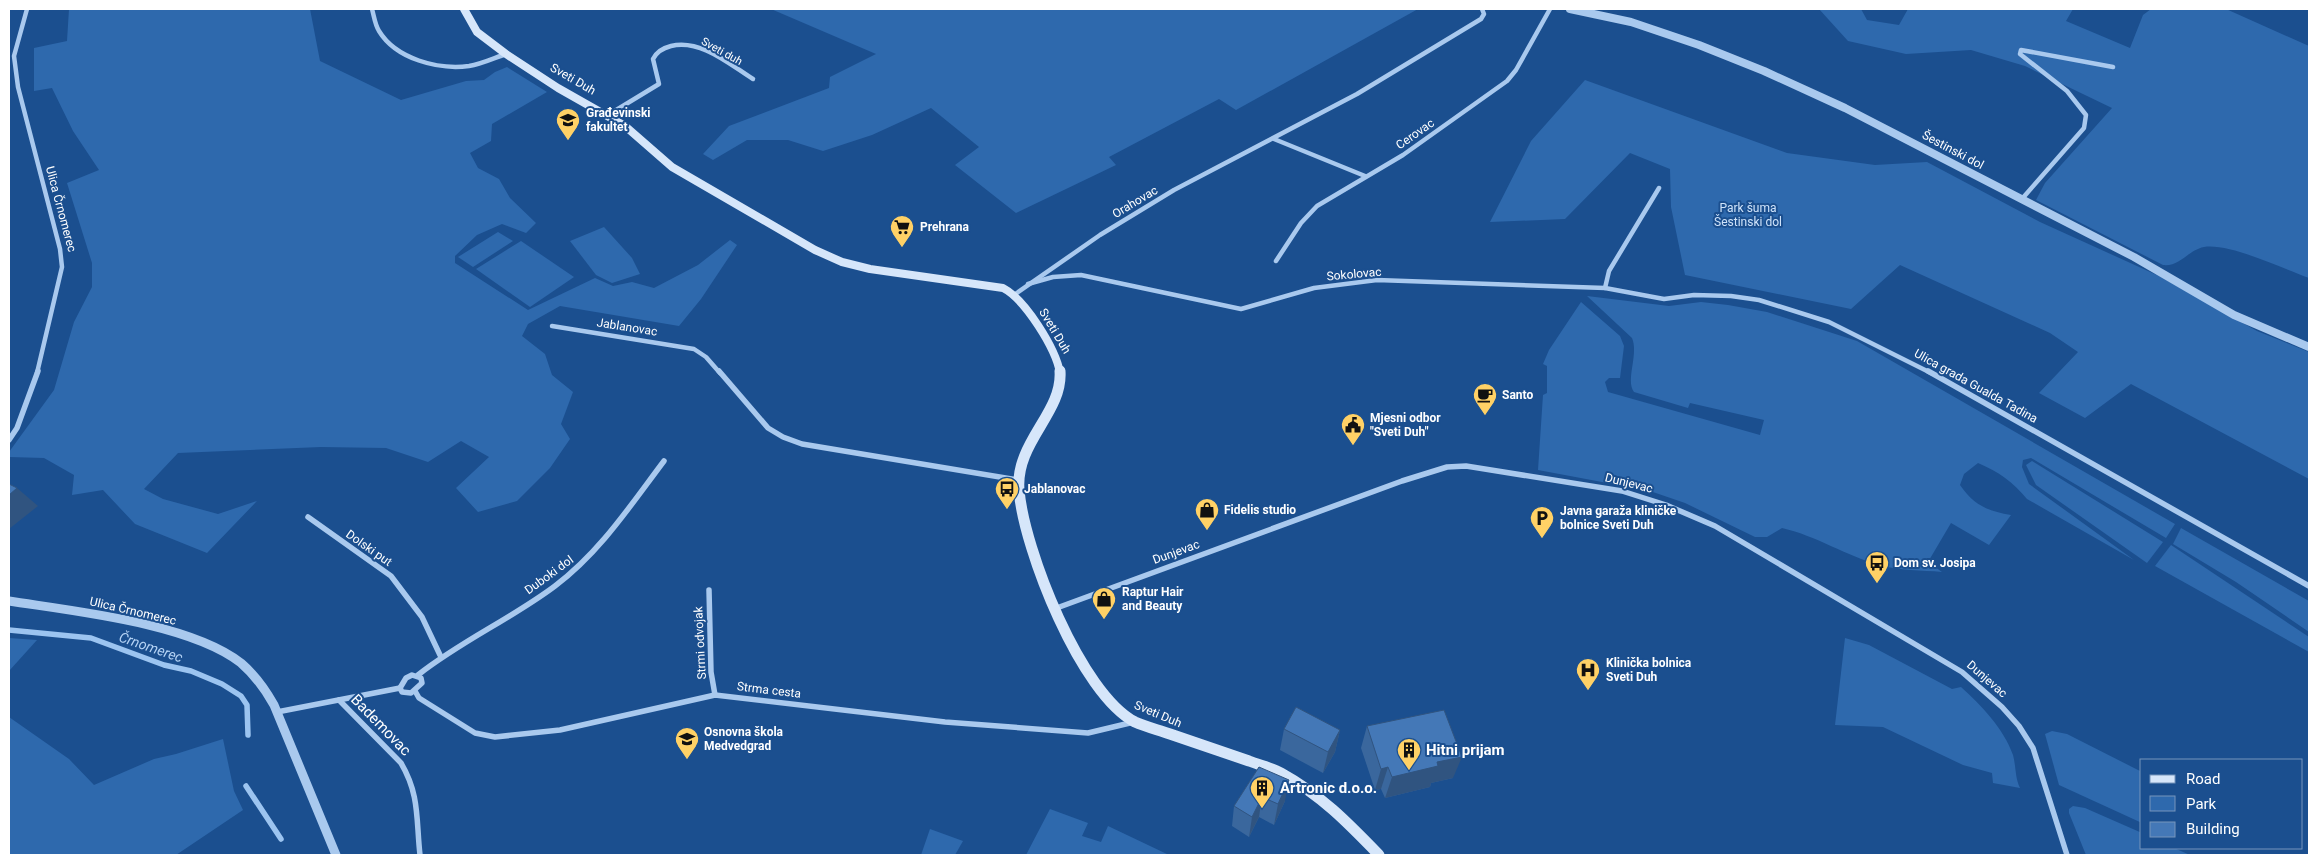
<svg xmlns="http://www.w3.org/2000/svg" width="2318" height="864" viewBox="0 0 2318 864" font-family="Roboto,sans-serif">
<rect width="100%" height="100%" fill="#1b4f8f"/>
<g fill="#2e69ad">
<polygon points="69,9 310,9 320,61 401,100 466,81 484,80 495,72 507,67 547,92 492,124 491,141 470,153 478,168 499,179 510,198 536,223 526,233 502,224 477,235 455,256 455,263 528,310 595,278 613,286 632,282 654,288 698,265 730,240 737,245 701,299 679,326 560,306 528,324 522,336 545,354 552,375 573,392 561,424 570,439 550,468 517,501 478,512 456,488 489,457 461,441 428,462 386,448 321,447 178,453 144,489 163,499 218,514 257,501 207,553 135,524 103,490 72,495 74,475 44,458 9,457 9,452 54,390 74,322 92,287 92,263 67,183 99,170 73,131 52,88 34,91 34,48 67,41"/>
<polygon points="771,9 1418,9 1236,110 1219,99 1109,157 1116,165 1016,213 955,165 979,147 931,108 872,135 823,151 788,140 747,140 713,160 703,154 729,126 829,88 830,77 876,54"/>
<path d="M1819 9H1861L1867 20 1899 25 1908 9H2073L2066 21 2130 48 2143 15 2151 9H2226L2309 46V278C2284 269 2230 243 2204 247 2188 250 2180 267 2163 265L2036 200 2045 183 2112 108 2025 66 1971 50 1906 54 1848 41Z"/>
<polygon points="1585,80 1787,153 1875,165 1927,162 2040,222 2159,276 2257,331 2309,352 2309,479 2131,384 2085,418 2039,393 2078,352 2050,333 1900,265 1851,309 1685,275 1671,207 1670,169 1630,153 1565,219 1490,222 1531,141"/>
<polygon points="604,227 632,258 640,274 612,283 596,275 570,241"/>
<polygon points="498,232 513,241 473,267 458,257"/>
<polygon points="521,241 574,277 530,307 476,269"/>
<path d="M1587 296 1669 306 1701 302 1728 305 1767 312 1857 341 2175 524 2166 538 2031 458 2023 460 2022 467 2029 484 2134 560 2027 499C2013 482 1999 472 1978 463L1964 474 1960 485C1974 505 1987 511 2011 515L1989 545 1951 523 1928 562 1942 572C1922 570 1899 571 1880 565 1846 556 1817 536 1782 528L1767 537H1755L1685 503 1650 491 1538 470 1543 395 1547 393V366L1543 364 1549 350 1581 302 1620 336 1624 346 1620 378H1609L1605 382 1608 392 1760 435 1764 420 1690 403 1688 408 1634 392C1625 381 1639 354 1632 338Z"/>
<polygon points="2032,461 2163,542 2147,563 2036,485 2026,465"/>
<polygon points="2181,528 2309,601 2309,632 2236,582 2173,544"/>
<polygon points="2171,545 2309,637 2309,652 2155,566"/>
<polygon points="9,638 37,640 9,671"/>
<path d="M1845 638 1869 645 1952 689 1961 687C1981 705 2004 729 2013 755 2016 766 2015 778 2020 788L1993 783 1992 773 1963 765 1883 727 1835 725Z"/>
<polygon points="9,717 69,759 94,785 154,759 176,754 223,739 234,791 243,810 176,855 9,855"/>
<polygon points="2052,731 2067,734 2142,772 2142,823 2059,785 2045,734"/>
<polygon points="2073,806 2085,808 2142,833 2142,848 2174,848 2190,855 2086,855 2069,813 2069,809"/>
<polygon points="1050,809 1088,823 1082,836 1101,842 1108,826 1169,855 1026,855"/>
<polygon points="930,829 963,841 955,855 921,855"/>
</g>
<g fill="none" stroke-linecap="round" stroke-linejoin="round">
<g stroke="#9cc4f0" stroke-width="5.5">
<polyline points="9,630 91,638 164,665 191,671 222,684 241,696 247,705 248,735"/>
<polyline points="246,786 281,839"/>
</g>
<g stroke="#a9c9ee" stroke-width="4.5">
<polyline points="27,9 14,56 18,87 60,249 62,267 37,373"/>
<path d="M372 9C374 16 375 25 379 31 396 59 438 70 469 66 482 64 494 58 506 54"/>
<path d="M608 115 659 84 653 59C657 51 663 48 671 46 701 39 729 64 753 79"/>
<polyline points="1274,139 1365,176"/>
<polyline points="2021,200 2084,128 2086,115 2067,91 2020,54 2021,50 2113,67"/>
<polyline points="1276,261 1301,223 1317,206 1403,155 1507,81 1516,70 1550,9"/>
<polyline points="1028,284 1053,277 1081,275 1241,309 1314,288 1377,280 1605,288 1664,299 1694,295 1731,296 1759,300 1829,322 1931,373"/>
<polyline points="1605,288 1609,271 1659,188"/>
<polyline points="1014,295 1100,235 1174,190 1357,94 1481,19 1484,14 1482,9"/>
<polyline points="552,326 694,349 706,357 720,373"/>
</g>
<g stroke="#a9c9ee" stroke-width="5.5">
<polyline points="719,371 768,428 783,437 802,444 1018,480"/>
<polyline points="1928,371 2309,586"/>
<polyline points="9,440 17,428 38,371"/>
<polyline points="308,517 391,576 422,617 440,655"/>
<polyline points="709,590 711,672 715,695"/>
<polyline points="1054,609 1402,481 1447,467 1466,466 1622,491 1666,505 1715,526 1962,672 2002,707 2019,726 2033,748 2067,855"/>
<polygon points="412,675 421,678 422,683 411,693 402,692 400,688 406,678"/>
<path d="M418 675C461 641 511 619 555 586 600 552 630 506 664 461"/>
<polyline points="415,691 419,698 475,733 495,737 560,730 715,695 945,722 1088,733 1134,722"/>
<path d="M339 700 401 763C420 795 416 820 420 855"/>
<polyline points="277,712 400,688"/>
</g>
<polyline stroke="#a9c9ee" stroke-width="8" points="1570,9 1631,22 1699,45 1764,71 1845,108 2134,257 2234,315 2309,347"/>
<path stroke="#a9c9ee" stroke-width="9" d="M9 601C73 611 190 623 241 663 255 675 265 689 274 705L336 855"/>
<path stroke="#d6e6fa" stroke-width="8" d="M464 9 477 32 506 54 558 88 625 126 672 167 815 250 842 262 870 269 1003 288C1025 299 1056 349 1060 373"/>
<path stroke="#d6e6fa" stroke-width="11" d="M1060 371C1063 413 1015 442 1019 490 1024 550 1081 694 1135 722 1146 727 1159 730 1170 734 1197 743 1223 752 1249 761 1259 765 1272 768 1281 773 1321 795 1348 823 1379 855"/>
</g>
<g fill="#3a679d">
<polygon points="1367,726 1453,778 1431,783 1430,787 1385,798 1381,789 1375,790 1361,748"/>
<polygon points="1284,729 1340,730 1335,752 1323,773 1280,750"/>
<polygon points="1259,767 1285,801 1274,825 1259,817 1249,837 1232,826 1234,806"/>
</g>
<g fill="#305480">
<polygon points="17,488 38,506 9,529 9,495"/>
<polygon points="1340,730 1335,752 1323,773 1328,752"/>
<polygon points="1462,757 1453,778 1431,783 1430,787 1385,798 1392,777 1437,762"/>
<polygon points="1388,767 1381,789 1375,790 1381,769"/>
<polygon points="1289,780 1285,801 1274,825 1278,804"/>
<polygon points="1262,797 1259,817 1249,837 1252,817"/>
</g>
<g fill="#4478b7" stroke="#305480">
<polygon points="9,484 17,488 9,495"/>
<polygon points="1296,707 1340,730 1328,752 1284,729"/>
<polygon points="1444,710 1462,757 1437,762 1438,766 1392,777 1388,767 1381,769 1367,726"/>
<polygon points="1259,767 1289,780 1278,804 1262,797 1252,817 1234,806"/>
</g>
<defs>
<g id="university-pin" transform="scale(1.25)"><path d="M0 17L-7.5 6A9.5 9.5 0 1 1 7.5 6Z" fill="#ffd166" stroke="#1b4f8f"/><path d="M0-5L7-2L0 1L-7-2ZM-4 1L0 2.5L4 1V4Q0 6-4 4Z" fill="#111"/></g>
<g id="supermarket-pin" transform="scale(1.25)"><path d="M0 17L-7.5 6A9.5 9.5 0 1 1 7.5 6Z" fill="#ffd166" stroke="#1b4f8f"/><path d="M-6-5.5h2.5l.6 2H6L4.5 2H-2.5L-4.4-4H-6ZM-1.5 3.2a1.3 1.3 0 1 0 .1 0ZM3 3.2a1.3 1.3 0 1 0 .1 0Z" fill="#111"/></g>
<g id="cafe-pin" transform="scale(1.25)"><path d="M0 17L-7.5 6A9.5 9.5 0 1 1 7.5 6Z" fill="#ffd166" stroke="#1b4f8f"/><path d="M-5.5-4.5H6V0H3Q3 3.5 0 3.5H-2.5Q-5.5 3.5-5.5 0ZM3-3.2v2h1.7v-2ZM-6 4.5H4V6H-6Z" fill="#111"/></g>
<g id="civic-pin" transform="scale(1.25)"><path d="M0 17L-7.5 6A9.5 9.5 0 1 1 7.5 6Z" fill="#ffd166" stroke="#1b4f8f"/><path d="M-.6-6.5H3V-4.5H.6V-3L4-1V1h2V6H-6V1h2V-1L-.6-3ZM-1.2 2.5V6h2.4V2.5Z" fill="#111"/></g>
<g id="bus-pin" transform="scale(1.25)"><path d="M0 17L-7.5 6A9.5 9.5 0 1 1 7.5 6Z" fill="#ffd166" stroke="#1b4f8f"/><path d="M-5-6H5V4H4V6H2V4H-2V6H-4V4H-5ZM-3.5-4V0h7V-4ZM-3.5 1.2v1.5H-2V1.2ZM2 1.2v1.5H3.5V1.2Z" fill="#111"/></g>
<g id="shop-pin" transform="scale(1.25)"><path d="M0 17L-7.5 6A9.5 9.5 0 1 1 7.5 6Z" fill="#ffd166" stroke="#1b4f8f"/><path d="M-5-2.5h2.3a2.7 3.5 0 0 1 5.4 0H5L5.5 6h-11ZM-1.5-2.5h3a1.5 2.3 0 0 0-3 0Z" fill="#111"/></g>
<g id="parking-pin" transform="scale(1.25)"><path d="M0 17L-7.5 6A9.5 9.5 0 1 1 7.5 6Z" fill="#ffd166" stroke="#1b4f8f"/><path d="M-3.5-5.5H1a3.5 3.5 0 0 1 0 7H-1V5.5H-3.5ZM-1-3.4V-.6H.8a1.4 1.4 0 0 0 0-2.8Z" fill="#111"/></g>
<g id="hospital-pin" transform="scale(1.25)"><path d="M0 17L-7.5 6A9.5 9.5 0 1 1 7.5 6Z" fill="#ffd166" stroke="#1b4f8f"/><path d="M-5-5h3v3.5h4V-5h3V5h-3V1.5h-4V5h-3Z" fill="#111"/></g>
<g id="school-pin" transform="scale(1.25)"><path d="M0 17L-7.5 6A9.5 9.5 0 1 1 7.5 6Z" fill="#ffd166" stroke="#1b4f8f"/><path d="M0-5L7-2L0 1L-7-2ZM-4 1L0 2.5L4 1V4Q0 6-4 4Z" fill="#111"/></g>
<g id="building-pin" transform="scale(1.25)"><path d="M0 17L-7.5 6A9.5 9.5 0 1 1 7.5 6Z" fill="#ffd166" stroke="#1b4f8f"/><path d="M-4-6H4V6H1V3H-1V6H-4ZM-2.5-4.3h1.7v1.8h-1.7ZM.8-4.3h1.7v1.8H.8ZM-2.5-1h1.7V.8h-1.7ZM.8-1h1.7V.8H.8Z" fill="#111"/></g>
</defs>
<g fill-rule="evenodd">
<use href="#university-pin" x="568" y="120"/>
<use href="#supermarket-pin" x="902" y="227"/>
<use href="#cafe-pin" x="1485" y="395"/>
<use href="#civic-pin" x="1353" y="425"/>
<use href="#bus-pin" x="1007" y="489"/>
<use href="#shop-pin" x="1207" y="510"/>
<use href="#parking-pin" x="1542" y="518"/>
<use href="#bus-pin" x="1877" y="563"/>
<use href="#shop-pin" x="1104" y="599"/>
<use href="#hospital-pin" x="1588" y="670"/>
<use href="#school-pin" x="687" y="739"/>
<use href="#building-pin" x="1409" y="750"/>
<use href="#building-pin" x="1262" y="788"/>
</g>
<g text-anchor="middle" stroke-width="4" stroke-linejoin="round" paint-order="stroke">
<g font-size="11" fill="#fff" stroke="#1b4f8f">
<text transform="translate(722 51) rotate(29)" y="4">Sveti duh</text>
</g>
<g font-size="12" fill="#fff" stroke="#1b4f8f">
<text transform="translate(573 79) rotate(30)" y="4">Sveti Duh</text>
<text transform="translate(1415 134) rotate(-35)" y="4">Cerovac</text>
<text transform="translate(1953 150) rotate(28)" y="4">Šestinski dol</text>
<text transform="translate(1135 202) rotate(-31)" y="4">Orahovac</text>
<text transform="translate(61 209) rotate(75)" y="4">Ulica Črnomerec</text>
<text transform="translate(1354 274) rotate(-5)" y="4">Sokolovac</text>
<text transform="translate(627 327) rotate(9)" y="4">Jablanovac</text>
<text transform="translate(1055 331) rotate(59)" y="4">Sveti Duh</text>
<text transform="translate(1976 386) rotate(29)" y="4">Ulica grada Gualda Tadina</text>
<text transform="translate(1629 483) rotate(14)" y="4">Dunjevac</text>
<text transform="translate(369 548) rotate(35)" y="4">Dolski put</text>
<text transform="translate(1176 552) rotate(-20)" y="4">Dunjevac</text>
<text transform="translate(549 575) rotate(-36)" y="4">Duboki dol</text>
<text transform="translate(133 611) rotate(13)" y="4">Ulica Črnomerec</text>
<text transform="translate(700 643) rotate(-93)" y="4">Strmi odvojak</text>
<text transform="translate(1987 679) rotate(41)" y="4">Dunjevac</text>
<text transform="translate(769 690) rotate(7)" y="4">Strma cesta</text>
<text transform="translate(1158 714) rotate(23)" y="4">Sveti Duh</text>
</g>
<g font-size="12" font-weight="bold" fill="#fff" stroke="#1b4f8f" text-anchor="start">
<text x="586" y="117">Građevinski<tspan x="586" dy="14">fakultet</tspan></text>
<text x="920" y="231">Prehrana</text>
<text x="1502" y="399">Santo</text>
<text x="1370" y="422">Mjesni odbor<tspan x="1370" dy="14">"Sveti Duh"</tspan></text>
<text x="1024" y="493">Jablanovac</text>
<text x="1224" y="514">Fidelis studio</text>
<text x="1560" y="515">Javna garaža kliničke<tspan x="1560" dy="14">bolnice Sveti Duh</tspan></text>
<text x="1894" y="567">Dom sv. Josipa</text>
<text x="1122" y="596">Raptur Hair<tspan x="1122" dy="14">and Beauty</tspan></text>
<text x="1606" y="667">Klinička bolnica<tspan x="1606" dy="14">Sveti Duh</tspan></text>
<text x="704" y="736">Osnovna škola<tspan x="704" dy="14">Medvedgrad</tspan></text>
</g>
<g font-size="12" fill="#cfe3fa" stroke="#1b4f8f">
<text x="1748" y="212">Park šuma<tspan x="1748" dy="14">Šestinski dol</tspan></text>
</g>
<g font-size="14" font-style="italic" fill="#b5d3f5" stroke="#1b4f8f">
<text transform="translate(151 647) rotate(19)" y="5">Črnomerec</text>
</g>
<g font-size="15" fill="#fff" stroke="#1b4f8f">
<text transform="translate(381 725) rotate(46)" y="5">Bademovac</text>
</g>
<g font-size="15" font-weight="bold" fill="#fff" stroke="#1b4f8f" text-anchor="start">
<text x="1426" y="755">Hitni prijam</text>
<text x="1280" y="793">Artronic d.o.o.</text>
</g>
</g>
<rect width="2318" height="864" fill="none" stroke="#ffffff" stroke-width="20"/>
<rect x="2140" y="759" width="162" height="90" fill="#1b4f8f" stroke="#7695bc"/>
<rect x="2150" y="775" width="25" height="8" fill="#d6e6fa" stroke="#7695bc"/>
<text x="2186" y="784" font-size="15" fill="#ffffff">Road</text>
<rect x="2150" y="796" width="25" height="15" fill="#2e69ad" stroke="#7695bc"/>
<text x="2186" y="809" font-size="15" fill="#ffffff">Park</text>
<rect x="2150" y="822" width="25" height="15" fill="#4478b7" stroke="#7695bc"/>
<text x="2186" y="834" font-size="15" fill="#ffffff">Building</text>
</svg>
